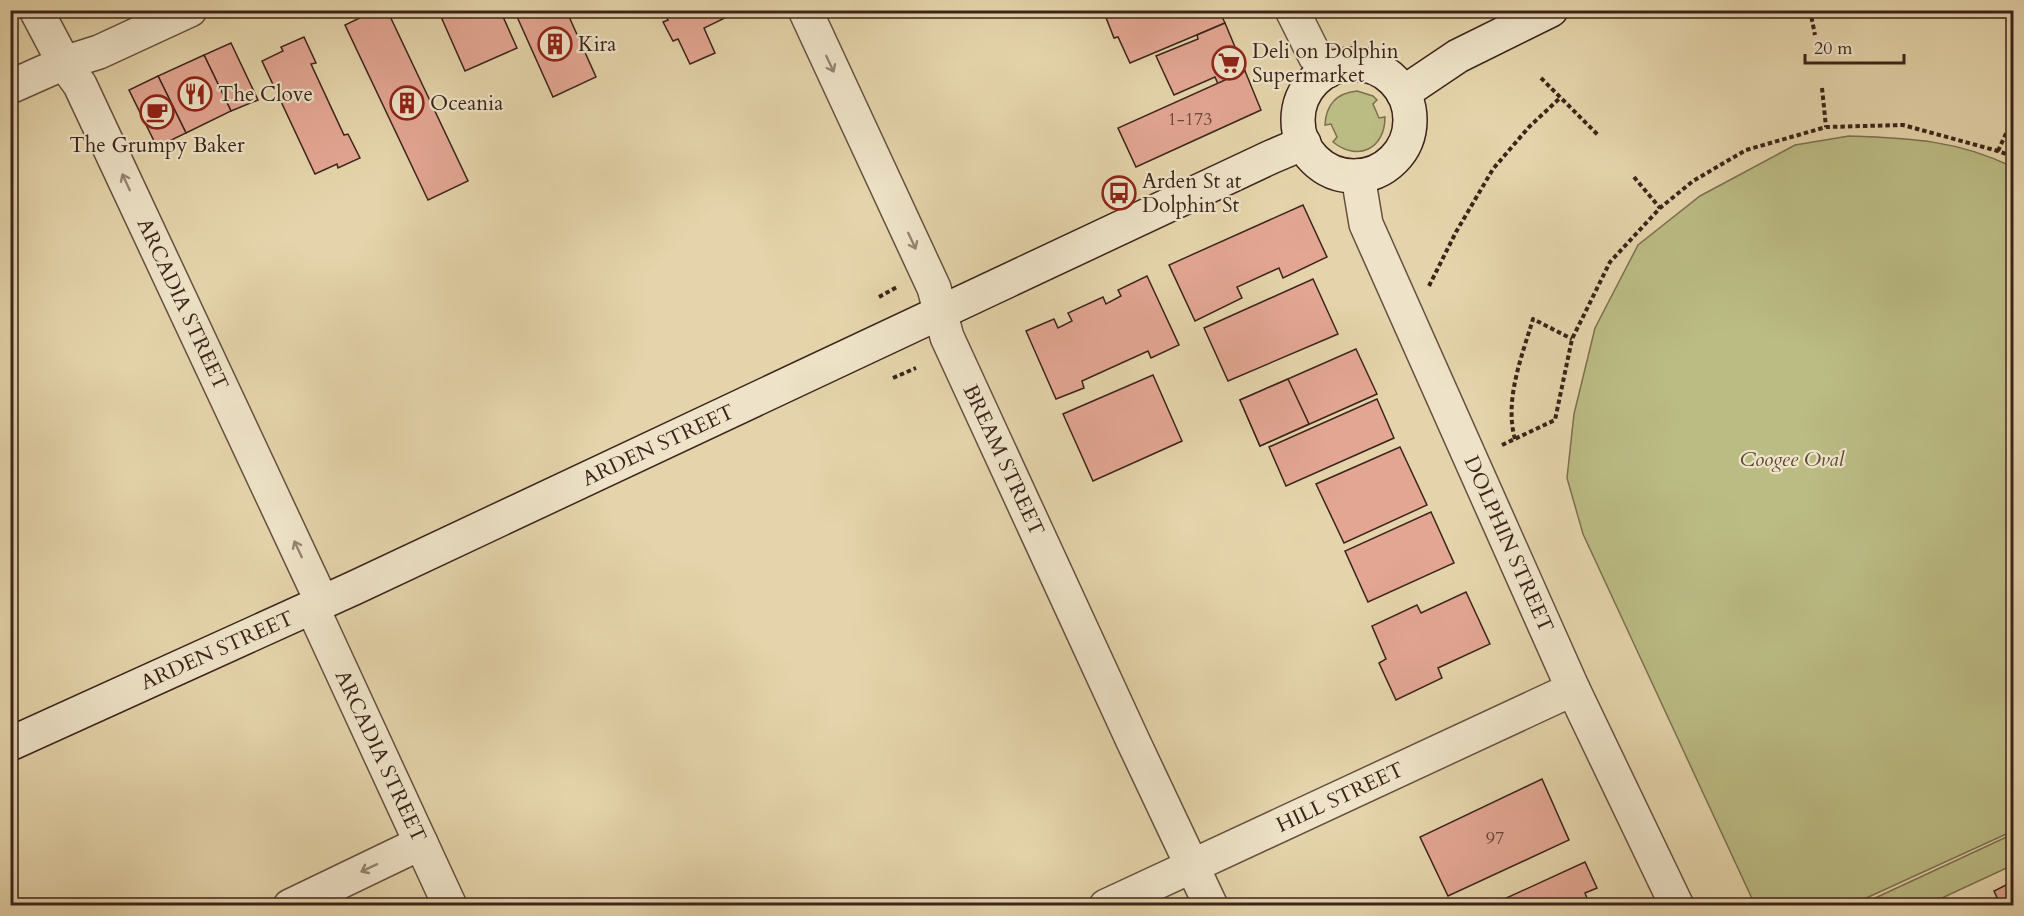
<svg xmlns="http://www.w3.org/2000/svg" width="2024" height="916" viewBox="0 0 2024 916" font-family="Cardo,serif">
<rect width="100%" height="100%" fill="#e5d4ab"/>
<filter id="stains"><feTurbulence type="fractalNoise" baseFrequency=".00333" numOctaves="4"/><feColorMatrix values="0 0 0 0 .2 0 0 0 0 .09 0 0 0 0 .02 0 0 0 .5 -.17"/></filter>
<radialGradient id="worn" r=".72"><stop offset=".6" stop-color="#630" stop-opacity="0"/><stop offset="1" stop-color="#630" stop-opacity=".3"/></radialGradient>
<g fill="#bbbb84" stroke="#7c7050" stroke-width="1.5">
<path d="M1357 91 1373 96 1377 100 1373 104 1379 118 1385 117C1385 149 1358 162 1333 142L1337 137 1331 124 1325 125C1326 104 1337 93 1357 91Z"/>
<path d="M1849 136C1910 138 1957 140 2013 167V831L1851 905H1755L1583 534 1567 478 1574 414 1595 328 1638 245 1700 196 1795 145Z"/>
<polygon points="2013,834 2013,865 1927,905 1860,905"/>
</g>
<g fill="#e3a693" stroke="#3c241b" stroke-width="1.5">
<polygon points="376,10 387,10 468,181 428,200 345,25"/>
<polygon points="438,10 500,10 517,48 465,71"/>
<polygon points="514,10 566,10 596,77 553,97"/>
<polygon points="663,10 741,10 704,28 715,53 690,64 678,39 673,41 663,22 668,20"/>
<polygon points="1103,10 1219,10 1225,23 1130,63 1118,37 1114,38"/>
<polygon points="1225,23 1245,71 1218,84 1215,77 1174,95 1156,56 1198,39 1197,35"/>
<polygon points="304,37 316,63 311,64 344,135 348,134 360,158 338,168 337,164 315,174 262,61 283,51 281,47"/>
<polygon points="231,43 258,100 231,111 204,55"/>
<polygon points="204,55 231,111 186,133 158,76"/>
<polygon points="1245,71 1261,110 1136,167 1118,128"/>
<polygon points="158,76 186,133 157,147 129,90"/>
<polygon points="1303,205 1327,257 1283,278 1279,268 1237,287 1242,298 1195,321 1169,265"/>
<polygon points="1147,276 1179,345 1151,358 1148,351 1082,381 1084,388 1056,399 1026,331 1054,319 1058,328 1072,321 1068,313 1103,297 1106,304 1121,296 1118,290"/>
<polygon points="1313,279 1338,334 1228,381 1204,328"/>
<polygon points="1356,349 1377,394 1260,446 1240,400"/>
<polygon points="1153,375 1182,441 1093,481 1063,414"/>
<polygon points="1288,379 1309,424 1260,446 1240,400"/>
<polygon points="1377,399 1394,438 1286,486 1269,447"/>
<polygon points="1400,447 1427,505 1344,543 1316,484"/>
<polygon points="1431,512 1454,563 1368,602 1345,551"/>
<polygon points="1466,592 1490,644 1438,668 1442,678 1396,700 1379,663 1386,659 1372,626 1417,605 1421,613"/>
<polygon points="1542,779 1569,840 1448,896 1420,837"/>
<polygon points="1585,862 1597,888 1585,893 1590,906 1489,906"/>
<polygon points="2014,881 2014,906 2001,906 1994,891"/>
</g>
<g fill="none" stroke-linecap="round" stroke-linejoin="round">
<g stroke="#66503f" stroke-width="36">
<g id="street">
<polyline points="36,10 64,63 80,85 322,602"/>
<polyline points="805,10 934,288 947,337 1133,741 1211,906"/>
<polyline points="1292,10 1315,56 1328,71"/>
<polyline points="10,87 64,63 99,52 190,10"/>
<polyline points="1358,176 1366,224 1573,689 1677,906"/>
<polyline points="312,607 450,906"/>
<polyline points="290,906 421,843"/>
<polyline points="1106,906 1573,689"/>
</g>
</g>
<g stroke="#3c241b" stroke-width="36">
<g id="secondary">
<circle cx="1354" cy="120" r="56"/>
<polyline points="1403,93 1458,56 1551,10"/>
<polyline points="10,744 354,588 1271,157 1304,143"/>
</g>
</g>
<g stroke="#3c241b" stroke-width="4" stroke-dasharray="4.5 3" stroke-linecap="butt">
<polyline points="1810,10 1815,35"/>
<polyline points="1541,78 1599,136"/>
<polyline points="1822,88 1826,127"/>
<polyline points="1998,151 2014,116"/>
<polyline points="1634,177 1660,208"/>
<polyline points="1429,286 1456,232 1493,169 1529,127 1561,97"/>
<polyline points="879,297 897,287"/>
<polyline points="893,378 916,368"/>
<path d="M1515 439C1504 400 1522 356 1533 319L1572 339"/>
<polyline points="1502,445 1555,420 1572,339 1610,262 1660,208 1693,181 1746,150 1826,127 1903,125 1998,151 2014,157"/>
</g>
<use href="#street" stroke="#eee3c8" stroke-width="33"/>
<use href="#secondary" stroke="#eee3c8" stroke-width="33"/>
</g>
<defs><path id="oneway-shaft" d="M-6 0H5M1.5-3L5.5 0L1.5 3" fill="none" stroke-width="1.6" stroke-linecap="round" stroke-linejoin="round" transform="scale(1.5)"/></defs>
<g stroke="#958472">
<use href="#oneway-shaft" transform="translate(830 64) rotate(65)"/>
<use href="#oneway-shaft" transform="translate(126 182) rotate(-115)"/>
<use href="#oneway-shaft" transform="translate(912 241) rotate(65)"/>
<use href="#oneway-shaft" transform="translate(298 549) rotate(-115)"/>
<use href="#oneway-shaft" transform="translate(369 868) rotate(155)"/>
</g>
<defs>
<g id="building-ring" transform="scale(1.725)"><circle r="9.5" fill="#eee3c8" stroke="#8f2418" stroke-width="1.5"/><path d="M-4-6H4V6H1V3H-1V6H-4ZM-2.5-4.3h1.7v1.8h-1.7ZM.8-4.3h1.7v1.8H.8ZM-2.5-1h1.7V.8h-1.7ZM.8-1h1.7V.8H.8Z" fill="#8f2418"/></g>
<g id="supermarket-ring" transform="scale(1.725)"><circle r="9.5" fill="#eee3c8" stroke="#8f2418" stroke-width="1.5"/><path d="M-6-5.5h2.5l.6 2H6L4.5 2H-2.5L-4.4-4H-6ZM-1.5 3.2a1.3 1.3 0 1 0 .1 0ZM3 3.2a1.3 1.3 0 1 0 .1 0Z" fill="#8f2418"/></g>
<g id="restaurant-ring" transform="scale(1.725)"><circle r="9.5" fill="#eee3c8" stroke="#8f2418" stroke-width="1.5"/><path d="M-5-6h1v4h1v-4h1v4h1v-4h1v5L-1.5 .5V6h-2V.5L-5-1ZM5-6V6H3V1.5H1.5Q1.5-4 5-6Z" fill="#8f2418"/></g>
<g id="cafe-ring" transform="scale(1.725)"><circle r="9.5" fill="#eee3c8" stroke="#8f2418" stroke-width="1.5"/><path d="M-5.5-4.5H6V0H3Q3 3.5 0 3.5H-2.5Q-5.5 3.5-5.5 0ZM3-3.2v2h1.7v-2ZM-6 4.5H4V6H-6Z" fill="#8f2418"/></g>
<g id="bus-ring" transform="scale(1.725)"><circle r="9.5" fill="#eee3c8" stroke="#8f2418" stroke-width="1.5"/><path d="M-5-6H5V4H4V6H2V4H-2V6H-4V4H-5ZM-3.5-4V0h7V-4ZM-3.5 1.2v1.5H-2V1.2ZM2 1.2v1.5H3.5V1.2Z" fill="#8f2418"/></g>
</defs>
<g fill-rule="evenodd">
<use href="#building-ring" x="555" y="44"/>
<use href="#supermarket-ring" x="1229" y="63"/>
<use href="#restaurant-ring" x="195" y="94"/>
<use href="#building-ring" x="407" y="103"/>
<use href="#cafe-ring" x="157" y="112"/>
<use href="#bus-ring" x="1119" y="193"/>
</g>
<g text-anchor="middle" stroke-width="4.5" stroke-linejoin="round" paint-order="stroke">
<g font-size="18" fill="#664439">
<text x="1190" y="125">1-173</text>
<text x="1495" y="844">97</text>
</g>
<g font-size="21" fill="#3c241b" stroke="#eee3c8" text-anchor="start">
<text x="578" y="51">Kira</text>
<text x="1252" y="58">Deli on Dolphin<tspan x="1252" dy="24">Supermarket</tspan></text>
<text x="218" y="101">The Clove</text>
<text x="430" y="110">Oceania</text>
<text x="157" y="152" text-anchor="middle">The Grumpy Baker</text>
<text x="1142" y="188">Arden St at<tspan x="1142" dy="24">Dolphin St</tspan></text>
</g>
<g font-size="21" fill="#3c241b" stroke="#eee3c8">
<text transform="translate(183 304) rotate(65)" y="7">ARCADIA STREET</text>
<text transform="translate(658 445) rotate(-25)" y="7">ARDEN STREET</text>
<text transform="translate(1004 460) rotate(65)" y="7">BREAM STREET</text>
<text transform="translate(1509 544) rotate(66)" y="7">DOLPHIN STREET</text>
<text transform="translate(217 650) rotate(-24)" y="7">ARDEN STREET</text>
<text transform="translate(381 756) rotate(65)" y="7">ARCADIA STREET</text>
<text transform="translate(1340 797) rotate(-25)" y="7">HILL STREET</text>
</g>
<g font-size="21" font-style="italic" fill="#5c4a35" stroke="#eee3c8">
<text x="1792" y="466">Coogee Oval</text>
</g>
</g>
<rect width="2024" height="916" fill="none" stroke="#e5d4ab" stroke-width="36"/>
<rect x="12" y="12" width="2000" height="892" fill="none" stroke="#3c241b" stroke-width="3"/>
<rect x="18" y="18" width="1988" height="880" fill="none" stroke="#3c241b" stroke-width="1.5"/>
<path d="M1805 54v9h99v-9" fill="none" stroke="#3c241b" stroke-width="3"/>
<text x="1814" y="54" font-size="18" fill="#3c241b" stroke="#eee3c8" stroke-width="4.5" paint-order="stroke">20 m</text>
<rect width="100%" height="100%" filter="url(#stains)"/>
<rect width="100%" height="100%" fill="url(#worn)"/>
</svg>
